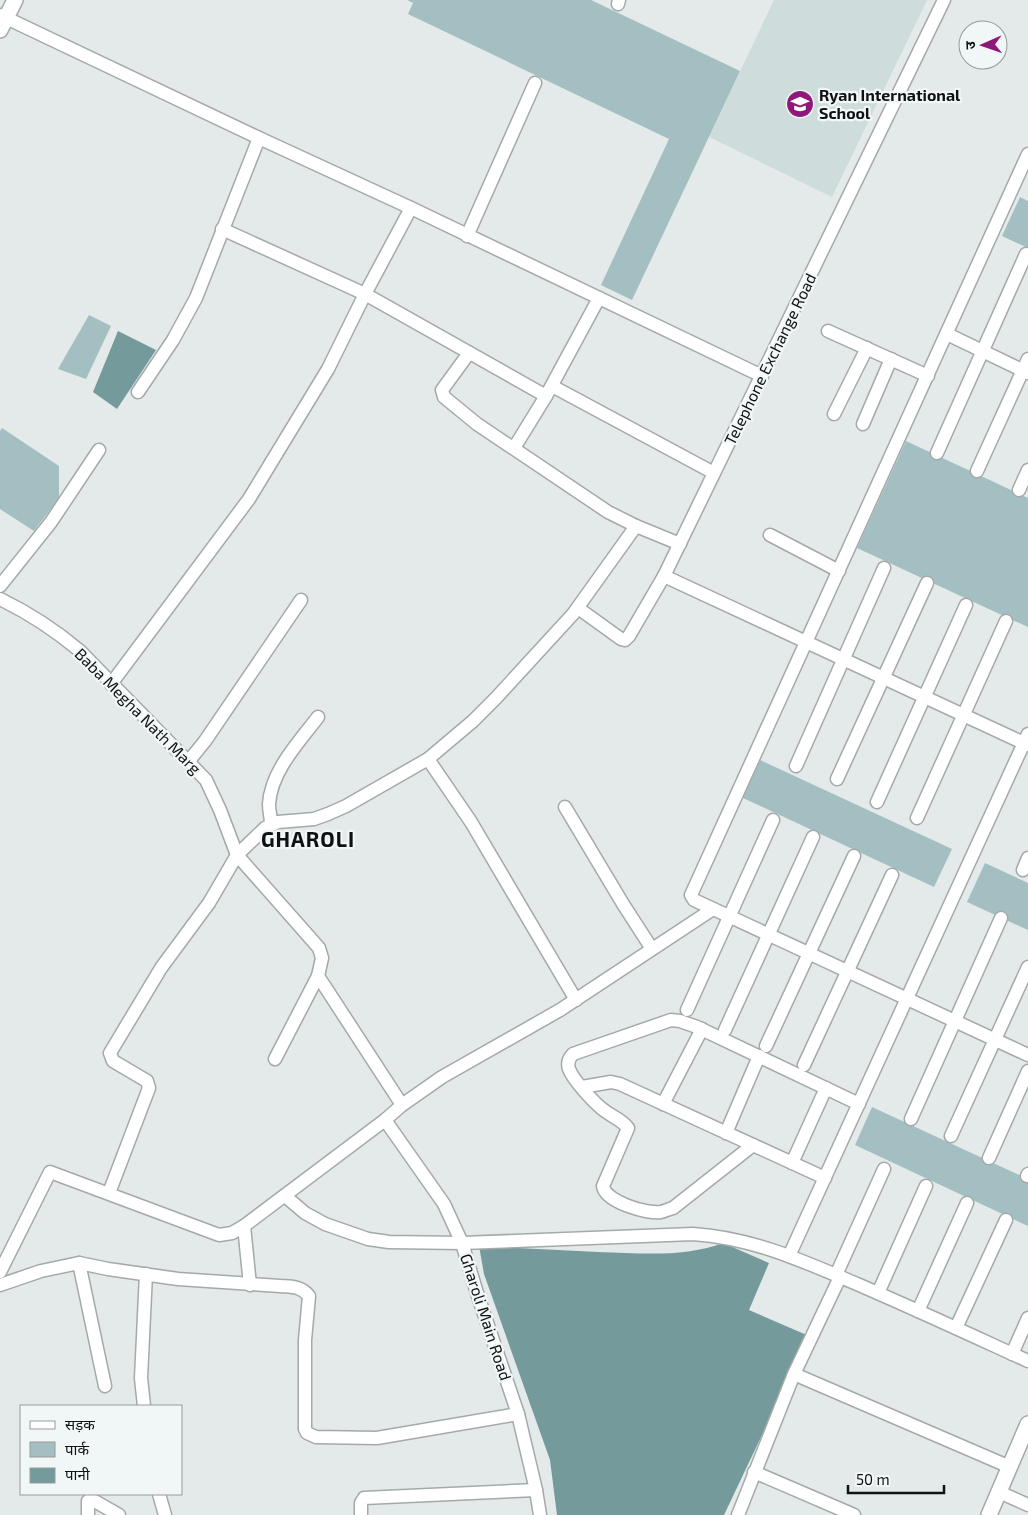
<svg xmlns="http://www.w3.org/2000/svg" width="1028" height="1515" viewBox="0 0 1028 1515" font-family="'Exo 2','Noto Sans Devanagari',sans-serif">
<rect width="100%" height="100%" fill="#e4e9e9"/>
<polygon fill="#cedcdc" points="774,0 927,0 832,197 709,137"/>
<g fill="#a4bfc1">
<polygon points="407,0 591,0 740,71 632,300 601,285 669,139 408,14 413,3"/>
<polygon points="1020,197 1028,201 1028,248 1002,236"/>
<polygon points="89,315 111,326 86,379 58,369"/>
<polygon points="2,428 59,466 59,498 34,531 0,509 0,431"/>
<polygon points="906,441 1028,498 1028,627 857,548"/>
<polygon points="760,760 952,849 934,887 743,798"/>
<polygon points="985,863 1028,883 1028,930 967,902"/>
<polygon points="872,1107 1028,1179 1028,1226 855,1145"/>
</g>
<g fill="#749a9c">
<polygon points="118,331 156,350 117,409 93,392"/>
<path d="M723 1243 769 1263 749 1310 809 1336 724 1515H557L550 1460 484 1274 479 1246C519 1248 558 1250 598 1252 640 1253 683 1258 723 1243Z"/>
</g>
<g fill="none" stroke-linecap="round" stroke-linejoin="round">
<g stroke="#a4a9a9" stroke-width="15">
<g id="minor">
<polyline points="618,4 619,0"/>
<polyline points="0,15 259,138 411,208 762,376"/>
<polyline points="1028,154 691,895 694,900 1028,1055"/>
<polyline points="222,229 365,294 546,396"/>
<polyline points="467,236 535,83"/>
<polyline points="828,331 928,376"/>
<polyline points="947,334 1028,373"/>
<polyline points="469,353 442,390 444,397 477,424 608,512 636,526 680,544"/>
<polyline points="552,386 714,473"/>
<polyline points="138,392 173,340 196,298 259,138"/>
<polyline points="834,414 867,348"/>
<polyline points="863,424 891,359"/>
<polyline points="514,448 546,396 599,298"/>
<polyline points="937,453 1026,254"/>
<polyline points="977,471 1028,359"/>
<polyline points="1019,490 1028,470"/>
<polyline points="770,535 839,571"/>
<polyline points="664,576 1028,745"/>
<polyline points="0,586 51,522 99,450"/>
<path d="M0 599C29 613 55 630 80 651L206 780 220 810 237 855 319 948 322 958 318 976 402 1105 385 1120 444 1204 462 1243 477 1293 518 1414 536 1490 540 1515"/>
<polyline points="578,608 621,639 625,640 629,636 664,576 944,0"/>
<polyline points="111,684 249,499 328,369 365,294 411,208"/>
<polyline points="188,762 205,741 301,600"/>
<polyline points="796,766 884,568"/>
<polyline points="837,779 927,583"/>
<polyline points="877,802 966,605"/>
<polyline points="565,807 623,904 652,949"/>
<polyline points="917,818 1006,621"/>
<path d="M271 824C271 817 269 811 269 804 271 771 299 742 318 717"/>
<polyline points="1023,870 1028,858"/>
<polyline points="576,1000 471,822 428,759 473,721 496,698 573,614 636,526"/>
<polyline points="687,1010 773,820"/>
<polyline points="725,1030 813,837"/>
<polyline points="766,1046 854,856"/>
<polyline points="275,1059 318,976"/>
<polyline points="804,1065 892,875"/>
<polyline points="582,1087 611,1082 620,1084 825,1178"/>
<polyline points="663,1104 702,1029"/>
<polyline points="402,1105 442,1077 560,1010 713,909"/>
<polyline points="911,1119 1001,918"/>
<polyline points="726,1133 759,1056"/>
<polyline points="951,1136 1028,967"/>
<path d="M753 1145 673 1208C669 1209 665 1211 661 1212 647 1214 605 1202 603 1186L628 1128C622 1120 613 1117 605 1111 596 1105 573 1080 569 1069 567 1063 569 1058 573 1054L671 1020 680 1021 697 1027 859 1104"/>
<polyline points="989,1158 1028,1071"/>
<polyline points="792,1163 826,1088"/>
<polyline points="1027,1176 1028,1174"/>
<polyline points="109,1193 149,1088 147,1081 113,1061 110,1053 161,968 209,903 237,855 265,828 278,822 314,819 328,814 346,806 428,759"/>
<path d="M285 1196 305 1213 325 1224 368 1239 389 1242 462 1243 693 1234C753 1238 803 1261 857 1284 915 1309 971 1335 1028 1361"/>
<polyline points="244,1226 250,1285"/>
<polyline points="789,1256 1028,734"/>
<polyline points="79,1263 105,1386"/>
<polyline points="0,1272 50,1172 219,1235 232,1233 244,1226 385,1120"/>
<polyline points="836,1275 884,1169"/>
<path d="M0 1285 41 1271 79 1263 108 1269 178 1279 280 1286C292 1287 301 1286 309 1296L305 1340V1429L307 1433 316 1437 377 1438 518 1414"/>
<polyline points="878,1293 926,1186"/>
<polyline points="918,1311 967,1203"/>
<polyline points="956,1328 1006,1220"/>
<polyline points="1012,1354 1028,1318"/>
<polyline points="794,1374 1010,1467"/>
<polyline points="144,1406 141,1378 146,1274"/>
<polyline points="754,1472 854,1515"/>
<polyline points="999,1492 1028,1505"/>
<polyline points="159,1494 165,1515"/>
<polyline points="88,1515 88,1501 91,1499 119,1515"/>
<polyline points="361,1515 361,1503 364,1498 536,1490"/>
<polyline points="738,1515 794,1374 840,1277"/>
</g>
</g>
<g stroke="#a4a9a9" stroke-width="18">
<g id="tertiary">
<polyline points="0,30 15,0"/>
<polyline points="989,1515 1028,1424"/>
</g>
</g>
<use href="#minor" stroke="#fff" stroke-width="12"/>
<use href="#tertiary" stroke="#fff" stroke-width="15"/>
</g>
<defs>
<g id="school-disc" transform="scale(1.4375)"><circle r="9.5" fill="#8f1979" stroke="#f1f6f6"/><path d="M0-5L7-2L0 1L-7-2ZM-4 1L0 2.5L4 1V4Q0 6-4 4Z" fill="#fff"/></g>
</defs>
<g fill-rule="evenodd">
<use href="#school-disc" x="800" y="104"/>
</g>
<g text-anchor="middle" stroke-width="4.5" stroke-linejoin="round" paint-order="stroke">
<g font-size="16" font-weight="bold" fill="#101212" stroke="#f1f6f6" text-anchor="start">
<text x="819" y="101">Ryan International<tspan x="819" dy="18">School</tspan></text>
</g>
<g font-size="16" fill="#101212" stroke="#f1f6f6">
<text transform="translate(770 359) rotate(-64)" y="6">Telephone Exchange Road</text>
<text transform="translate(138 711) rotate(45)" y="6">Baba Megha Nath Marg</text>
<text transform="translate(486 1317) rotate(72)" y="6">Gharoli Main Road</text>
</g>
<g font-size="21" font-weight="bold" letter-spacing="1" fill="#101212" stroke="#f1f6f6">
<text x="308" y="847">GHAROLI</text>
</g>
</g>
<rect x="20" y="1405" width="162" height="90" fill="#f1f6f6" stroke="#979b9b"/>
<rect x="30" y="1421" width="25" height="8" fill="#ffffff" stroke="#979b9b"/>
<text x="65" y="1430" font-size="15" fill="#101212">सड़क</text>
<rect x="30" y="1442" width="25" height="15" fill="#a4bfc1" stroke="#979b9b"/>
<text x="65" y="1455" font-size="15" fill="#101212">पार्क</text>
<rect x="30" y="1468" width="25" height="15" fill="#749a9c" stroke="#979b9b"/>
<text x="65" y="1480" font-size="15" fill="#101212">पानी</text>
<g transform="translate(983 45) rotate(268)"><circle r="24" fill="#f1f6f6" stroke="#979b9b"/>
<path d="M0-4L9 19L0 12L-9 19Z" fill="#8f1979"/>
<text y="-8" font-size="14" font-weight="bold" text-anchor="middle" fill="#101212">उ</text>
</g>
<path d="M848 1485v8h96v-8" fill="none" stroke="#101212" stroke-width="2.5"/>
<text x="856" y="1485" font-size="15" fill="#101212" stroke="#f1f6f6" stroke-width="4" paint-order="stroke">50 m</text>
</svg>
